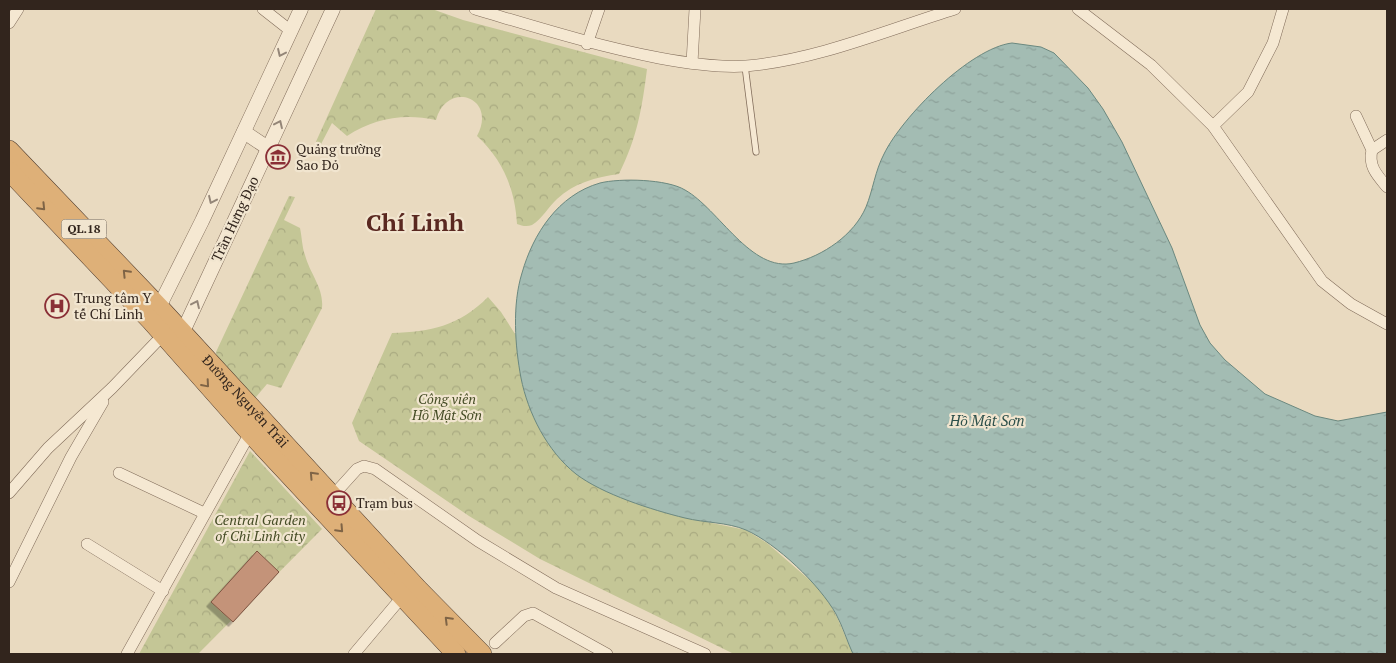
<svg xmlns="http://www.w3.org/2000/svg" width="1396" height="663" viewBox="0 0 1396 663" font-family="'PT Serif',serif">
<defs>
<pattern id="park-crowns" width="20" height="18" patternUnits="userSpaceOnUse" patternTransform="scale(1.25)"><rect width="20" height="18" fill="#c4c696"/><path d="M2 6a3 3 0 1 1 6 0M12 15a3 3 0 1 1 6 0" fill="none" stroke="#a9aa81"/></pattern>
<pattern id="water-ripples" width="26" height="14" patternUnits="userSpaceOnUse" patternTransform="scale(1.25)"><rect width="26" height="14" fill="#a3bcb3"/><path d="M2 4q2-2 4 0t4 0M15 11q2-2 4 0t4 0" fill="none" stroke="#8da19a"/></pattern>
<filter id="shadow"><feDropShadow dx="-4.5" dy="4.5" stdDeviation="0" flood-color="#0004"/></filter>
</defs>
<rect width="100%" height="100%" fill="#e9dac0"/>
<g fill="url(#park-crowns)">
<path d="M376 9H432L463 20 647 69C642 109 637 138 619 174 596 177 574 183 557 199 549 206 542 219 532 225 527 227 522 226 517 224 515 189 503 160 477 136 498 97 447 80 436 120 404 113 374 118 347 136L332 123 319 148 314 146Z"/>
<path d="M289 196 295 197 284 220 300 228C302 237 302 247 305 255 310 274 324 288 322 308L281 388 267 384 256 397 251 395 217 357 216 352Z"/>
<path d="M488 297 501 312 517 337 524 392 702 521 746 530 767 543 813 583 827 599 837 617 853 654H734L540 559 469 516 359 441 352 423 392 333C431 332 459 326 488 297Z"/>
<polygon points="250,451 322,529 198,654 139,654"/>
</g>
<path fill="url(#water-ripples)" stroke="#6b887f" d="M1012 43 1041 47 1054 53 1088 88 1103 109 1122 142 1172 248 1200 325 1210 343 1225 360 1265 394 1315 416 1338 421 1387 412V654H853C847 641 843 627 836 614 819 584 777 544 746 530 727 522 705 523 685 518 652 510 602 494 576 474 547 451 528 413 521 378 515 346 512 305 522 273 533 234 558 195 600 183 620 178 667 179 685 190 719 209 751 273 794 263 823 256 854 235 866 207 873 190 875 171 884 154 902 117 970 48 1012 43Z"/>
<polygon fill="#c49379" stroke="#7e5542" filter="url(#shadow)" points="257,551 279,572 233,622 211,602"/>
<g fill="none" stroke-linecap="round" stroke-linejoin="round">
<g stroke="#816c5a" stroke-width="7">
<polyline id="service" points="745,66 756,152"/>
</g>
<g stroke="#816c5a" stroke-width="12">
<g id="minor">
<polyline points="263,9 291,31"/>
<path d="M475 9C536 27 596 46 659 58 686 63 717 68 746 66 817 60 887 30 955 9"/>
<polyline points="1078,9 1151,65 1213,126 1322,281 1351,304 1387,324"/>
<polyline points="9,23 18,9"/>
<polyline points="587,44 599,9"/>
<polyline points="692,63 695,9"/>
<polyline points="1356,116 1372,150"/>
<polyline points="1213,126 1248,92 1273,43 1283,9"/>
<path d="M1387 140 1372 150C1368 166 1377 175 1387 187"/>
<polyline points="119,473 204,513"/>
<polyline points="9,493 48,448 112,388 163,335"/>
<polyline points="329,500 357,469 364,466 375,469 478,541 556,588 705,654"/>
<polyline points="87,544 163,591"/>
<polyline points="9,582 71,457 103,402"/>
<polyline points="495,643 524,616 533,613 607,654"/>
<polyline points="127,654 250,433"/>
<polyline points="354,654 402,597"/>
</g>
</g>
<g stroke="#816c5a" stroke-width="15">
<g id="tertiary">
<polyline points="244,132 268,148"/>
<polyline points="155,315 202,221 301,9"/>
<polyline points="179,340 333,9"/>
</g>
</g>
<g stroke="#4e3b2e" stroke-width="20">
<g id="trunk">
<path id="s1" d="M9 150 160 308 418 589 482 654"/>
<polyline points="9,171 151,321 250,433 456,654"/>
</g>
</g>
<use href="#service" stroke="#f5e8d2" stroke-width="5.5"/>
<use href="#minor" stroke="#f5e8d2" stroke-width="11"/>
<use href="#tertiary" stroke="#f5e8d2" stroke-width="14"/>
<use href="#trunk" stroke="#deb078" stroke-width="19"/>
</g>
<defs><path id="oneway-chevron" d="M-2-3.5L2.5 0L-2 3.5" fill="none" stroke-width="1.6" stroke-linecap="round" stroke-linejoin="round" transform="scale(1.25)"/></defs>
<g stroke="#948678">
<use href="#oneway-chevron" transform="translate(281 53) rotate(115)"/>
<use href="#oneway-chevron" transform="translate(279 124) rotate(-65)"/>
<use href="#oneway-chevron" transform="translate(212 200) rotate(115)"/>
<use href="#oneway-chevron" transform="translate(196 304) rotate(-65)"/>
</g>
<g stroke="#7f6446">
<use href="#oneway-chevron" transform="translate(42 207) rotate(46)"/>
<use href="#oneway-chevron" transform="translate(126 273) rotate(-134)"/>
<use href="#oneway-chevron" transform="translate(206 384) rotate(49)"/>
<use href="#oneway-chevron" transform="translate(313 475) rotate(-133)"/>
<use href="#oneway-chevron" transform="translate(340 529) rotate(47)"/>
<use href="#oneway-chevron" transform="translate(448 620) rotate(-135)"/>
</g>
<defs>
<g id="museum-ring" transform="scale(1.25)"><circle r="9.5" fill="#f1e5cf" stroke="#8a2f36" stroke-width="1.5"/><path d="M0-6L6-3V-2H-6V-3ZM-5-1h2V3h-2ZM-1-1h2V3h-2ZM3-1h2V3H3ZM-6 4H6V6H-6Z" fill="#8a2f36"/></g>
<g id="hospital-ring" transform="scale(1.25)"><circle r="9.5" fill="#f1e5cf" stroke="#8a2f36" stroke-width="1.5"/><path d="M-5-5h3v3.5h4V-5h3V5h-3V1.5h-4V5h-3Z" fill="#8a2f36"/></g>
<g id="bus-ring" transform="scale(1.25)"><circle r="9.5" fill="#f1e5cf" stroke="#8a2f36" stroke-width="1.5"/><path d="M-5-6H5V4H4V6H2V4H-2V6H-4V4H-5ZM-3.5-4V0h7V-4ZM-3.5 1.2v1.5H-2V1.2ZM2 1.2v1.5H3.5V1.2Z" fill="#8a2f36"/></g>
</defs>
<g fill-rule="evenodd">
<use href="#museum-ring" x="278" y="157"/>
<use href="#hospital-ring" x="57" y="306"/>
<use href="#bus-ring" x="339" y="503"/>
</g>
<g text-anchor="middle" stroke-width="4.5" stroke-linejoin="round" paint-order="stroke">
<rect fill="#f1e5cf" stroke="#6b5f52" stroke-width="1" x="61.5" y="219.5" width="45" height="19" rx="4"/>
<g font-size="12" font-weight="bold" fill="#32251d">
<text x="84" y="233">QL.18</text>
</g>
<g font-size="14" fill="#32251d" stroke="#f1e5cf" text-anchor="start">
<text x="296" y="154">Quảng trường<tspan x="296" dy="16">Sao Đỏ</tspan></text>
<text x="74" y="303">Trung tâm Y<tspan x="74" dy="16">tế Chí Linh</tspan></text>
<text x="356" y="508">Trạm bus</text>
</g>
<g font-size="14" fill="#32251d" stroke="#f1e5cf">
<text transform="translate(235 219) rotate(-65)" y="5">Trần Hưng Đạo</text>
<text dy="5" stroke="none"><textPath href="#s1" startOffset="345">Đường Nguyễn Trãi</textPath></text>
</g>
<g font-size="14" font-style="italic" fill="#454c25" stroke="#f1e5cf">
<text x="447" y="404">Công viên<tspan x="447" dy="16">Hồ Mật Sơn</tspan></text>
<text x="260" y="525">Central Garden<tspan x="260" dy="16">of Chi Linh city</tspan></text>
</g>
<g font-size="15" font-style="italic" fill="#2d504b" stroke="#f1e5cf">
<text x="987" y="426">Hồ Mật Sơn</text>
</g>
<g font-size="24" font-weight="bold" fill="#5a2820" stroke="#f1e5cf">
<text x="415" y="231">Chí Linh</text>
</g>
</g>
<rect width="1396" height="663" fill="none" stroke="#32251d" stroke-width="20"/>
</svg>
